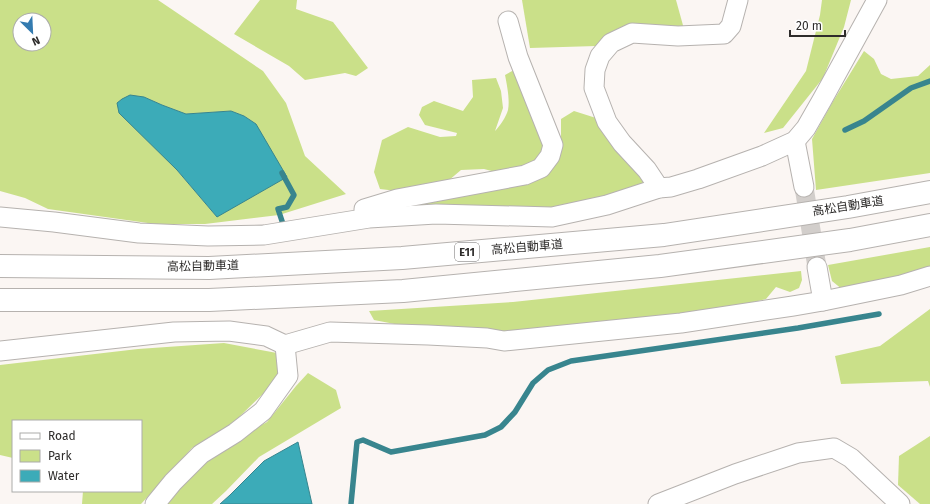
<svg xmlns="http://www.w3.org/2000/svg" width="930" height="504" viewBox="0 0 930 504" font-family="'Fira Sans','Noto Sans JP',sans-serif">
<rect width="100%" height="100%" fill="#fbf6f3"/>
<g fill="#cae089" fill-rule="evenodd">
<path d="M0 0H158L263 71 286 103 305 156 346 194 279 215 205 224H155L48 209 25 198 0 191ZM20 20H44V44H20ZM144 97 162 105 186 114 231 111 244 116 256 124 217 217 177 170Z"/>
<polygon points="260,0 297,0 296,9 333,22 368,68 356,76 345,73 305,80 289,66 234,34"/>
<polygon points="522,0 676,0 684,29 596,46 530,48"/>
<polygon points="822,0 851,0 844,27 823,78 783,128 764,133 806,71 820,15"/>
<polygon points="864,51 874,59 881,74 891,79 918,76 930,65 930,173 816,190 812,139 832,103"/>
<path d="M514 70 544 136 543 150 532 167 503 174 484 169 461 170 448 181 397 191 380 189 374 172 382 140 408 127 440 137 456 136 457 133 425 125 419 115 422 107 434 101 463 111 473 97 472 80 496 78 501 91 503 108 495 131C500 126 506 117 508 110 510 100 507 85 505 75Z"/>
<polygon points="574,111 596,118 647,179 635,190 543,211 387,209 541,176 554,166 561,144 561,119"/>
<polygon points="930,247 930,270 843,290 832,281 828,265"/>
<polygon points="801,271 802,280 799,288 790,292 776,287 766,299 742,305 666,315 570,326 494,332 405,326 374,320 369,311 513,302"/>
<polygon points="930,309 930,387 928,381 841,384 835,356 880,346"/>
<polygon points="224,343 277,353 280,374 272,385 230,426 192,448 141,504 82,504 83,491 141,491 141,421 13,421 13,458 0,455 0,365 138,349"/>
<polygon points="308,373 336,390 341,408 259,457 226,491 212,504 164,504 201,462 224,446 267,422 296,386"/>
<polygon points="930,436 930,504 920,504 898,485 899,456"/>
</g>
<g fill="#3cabb8" stroke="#38858e">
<polygon points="130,95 144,97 162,105 186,114 231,111 244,116 256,124 287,177 217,217 177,170 119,113 117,103 122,99"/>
<polygon points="298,442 312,504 220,504 230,495 264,461"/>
</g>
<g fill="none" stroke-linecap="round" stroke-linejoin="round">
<g stroke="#38858e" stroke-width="5.5">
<polyline points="845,130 864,121 911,88 930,81"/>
<polyline points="282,173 294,195 287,207 278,209 283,224"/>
<polyline points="351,504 357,442 363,440 391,452 485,435 501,427 515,412 533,383 548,370 571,361 798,328 879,314"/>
</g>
<polyline stroke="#d2cecb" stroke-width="19" stroke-dasharray="19 10" stroke-linecap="butt" points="804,187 817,267"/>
<g stroke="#b6b2af" stroke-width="21">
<g id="minor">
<polyline points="795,141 804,187"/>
<polyline points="659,188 647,170 622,143 607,122 594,88 595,70 600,56 611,43 632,33 678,36 724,34 731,26 738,0"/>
<polyline points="0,217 54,222 139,233 208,236 264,235 369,218 436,214 552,217 607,205 659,188 671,187 698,179 762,156 795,141 806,128 822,100 877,0"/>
<polyline points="365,217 364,209 397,199 525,175 541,168 550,156 553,145 518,57 508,21"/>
<polyline points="817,267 823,301"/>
<polyline points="0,351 174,332 229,331 266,336 285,345 330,332 428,335 487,338 504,341 681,323 793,306 823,301 901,285 930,276"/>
<polyline points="155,504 173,482 201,454 235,433 263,411 288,376 285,345"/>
<polyline points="658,504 735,474 798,453 834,448 851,458 900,504"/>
</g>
</g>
<g stroke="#b6b2af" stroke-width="24">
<g id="motorway">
<polyline points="0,266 209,268 402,258 664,235 848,207 930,192"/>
<polyline points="0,300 209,300 403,291 660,266 850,240 930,225"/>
</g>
</g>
<use href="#minor" stroke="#fff" stroke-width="19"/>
<use href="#motorway" stroke="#fff" stroke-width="22"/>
</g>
<g text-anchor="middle" stroke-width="4" stroke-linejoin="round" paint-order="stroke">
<rect fill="#fff" stroke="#6d6b6b" stroke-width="1" x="455" y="243" width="24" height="18" rx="3"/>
<g font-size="11" font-weight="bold" fill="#2e2c2b">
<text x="467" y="256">E11</text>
</g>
<g font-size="12" fill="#2e2c2b" stroke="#fff">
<text transform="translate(848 206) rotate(-9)" y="4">高松自動車道</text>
<text transform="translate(527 247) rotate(-5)" y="4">高松自動車道</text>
<text transform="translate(203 266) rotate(-1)" y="4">高松自動車道</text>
</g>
</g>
<rect x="12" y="420" width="130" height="72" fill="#ffffff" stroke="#ababaa"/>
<rect x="20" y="433" width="20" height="6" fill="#ffffff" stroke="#ababaa"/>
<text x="48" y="440" font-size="12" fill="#2e2c2b">Road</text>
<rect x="20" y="450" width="20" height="12" fill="#cae089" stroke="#ababaa"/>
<text x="48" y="460" font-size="12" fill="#2e2c2b">Park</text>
<rect x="20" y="470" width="20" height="12" fill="#3cabb8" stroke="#ababaa"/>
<text x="48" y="480" font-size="12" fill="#2e2c2b">Water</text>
<g transform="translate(32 32) rotate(156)"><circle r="19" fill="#ffffff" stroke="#ababaa"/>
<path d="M0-3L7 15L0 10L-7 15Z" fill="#347bb0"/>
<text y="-6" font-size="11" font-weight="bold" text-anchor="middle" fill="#2e2c2b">N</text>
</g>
<path d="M790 30v6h55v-6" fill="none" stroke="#2e2c2b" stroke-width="2"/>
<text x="796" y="30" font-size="12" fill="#2e2c2b" stroke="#ffffff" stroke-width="3" paint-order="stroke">20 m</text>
</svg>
